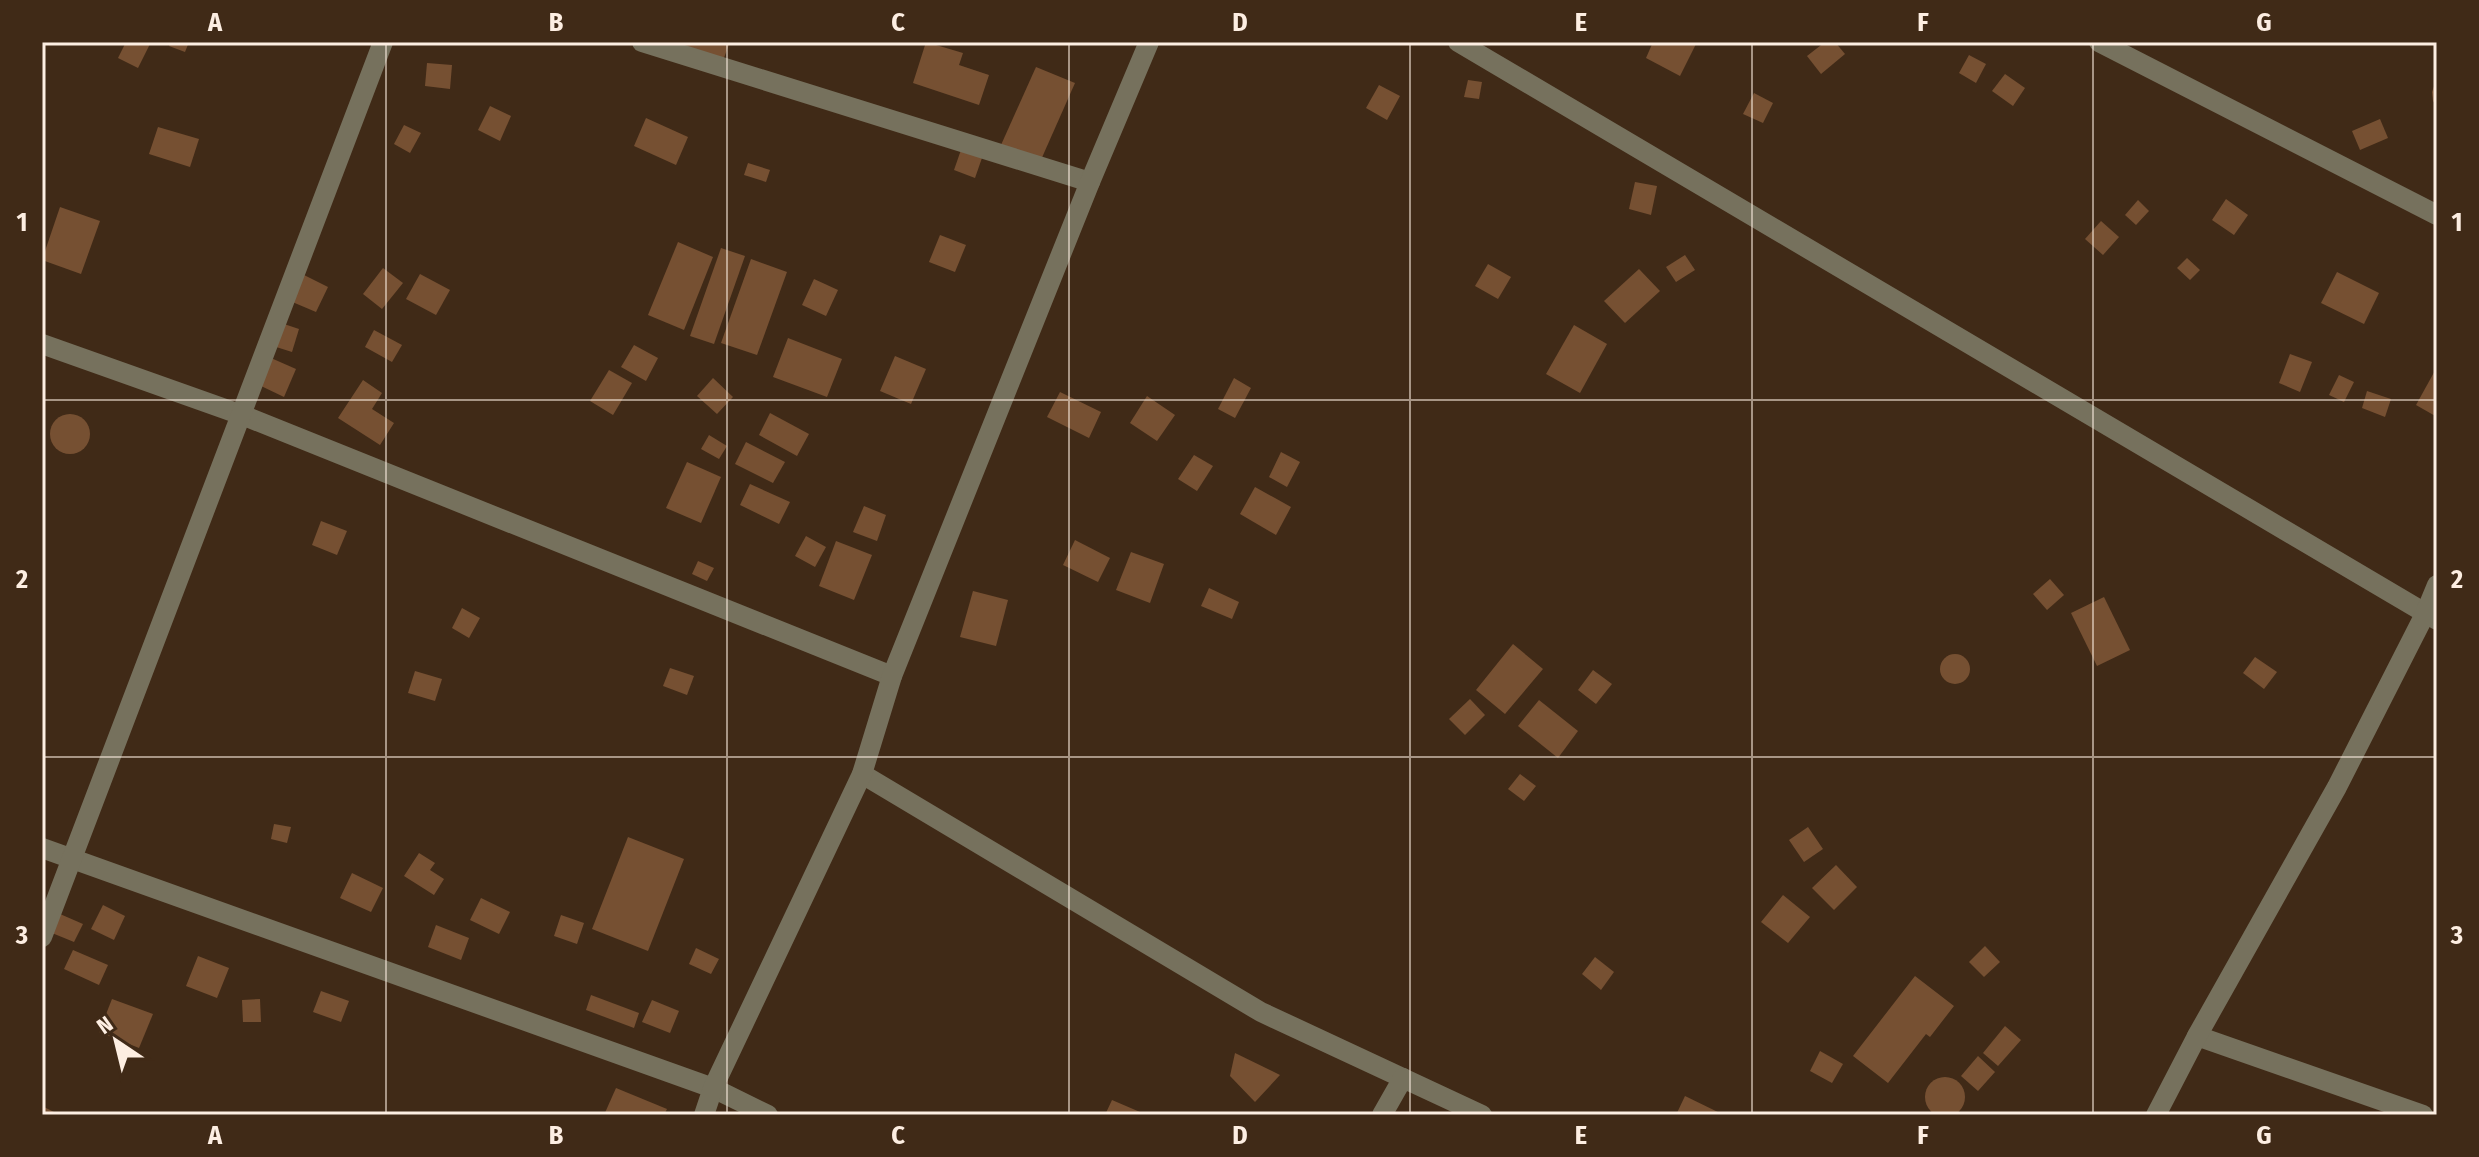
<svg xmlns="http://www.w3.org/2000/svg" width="2479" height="1157" viewBox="0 0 2479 1157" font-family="'Fira Sans Condensed',sans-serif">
<rect width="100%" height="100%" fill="#402a17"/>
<g fill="#765032">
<polygon points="126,42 151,42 138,68 118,58"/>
<polygon points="171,42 189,42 185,52 169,46"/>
<polygon points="663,42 730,42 722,63"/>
<polygon points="926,42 963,53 959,65 989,75 979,105 913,83"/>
<polygon points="1653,42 1697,42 1680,76 1646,58"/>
<polygon points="1825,42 1835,42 1845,54 1821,74 1807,56"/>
<polygon points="1969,55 1986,64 1976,83 1959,73"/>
<polygon points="427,63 452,65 450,89 425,86"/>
<polygon points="1036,67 1075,83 1040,162 1001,145"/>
<polygon points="2005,74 2025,88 2013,106 1992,91"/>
<polygon points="2437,78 2437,107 2433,101 2432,92"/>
<polygon points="1468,80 1482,82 1479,99 1464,97"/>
<polygon points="1379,85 1400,96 1387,120 1366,108"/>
<polygon points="1754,93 1773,103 1763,123 1743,114"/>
<polygon points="490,106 511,116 500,141 478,130"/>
<polygon points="646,118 688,137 676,165 634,146"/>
<polygon points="2380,119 2388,138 2360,150 2352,131"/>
<polygon points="404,125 421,133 410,153 394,144"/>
<polygon points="158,127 199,139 190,167 149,154"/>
<polygon points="962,147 983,155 975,178 954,170"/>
<polygon points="748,163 770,170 766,182 744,175"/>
<polygon points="1635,182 1657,186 1651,215 1629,209"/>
<polygon points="2226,199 2248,215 2234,235 2212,220"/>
<polygon points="2138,200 2149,211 2136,225 2125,215"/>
<polygon points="60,207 100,221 81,274 42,260"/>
<polygon points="2101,221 2119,237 2103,255 2085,239"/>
<polygon points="940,235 966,245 955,272 929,262"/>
<polygon points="678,242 713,257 684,330 648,315"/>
<polygon points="721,248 745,256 714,344 690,336"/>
<polygon points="1685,255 1695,270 1676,282 1666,267"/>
<polygon points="2187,258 2200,270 2190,280 2177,268"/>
<polygon points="751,259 787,272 757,355 721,343"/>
<polygon points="1488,264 1511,277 1498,299 1475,286"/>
<polygon points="383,268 403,283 382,309 363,294"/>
<polygon points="1639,269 1660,291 1625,323 1604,301"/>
<polygon points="2337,272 2379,293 2364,324 2321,303"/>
<polygon points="302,274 328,287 316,312 290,301"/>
<polygon points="420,274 450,290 436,315 406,299"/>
<polygon points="814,279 838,290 826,316 802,305"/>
<polygon points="281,323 299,329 292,352 273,346"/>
<polygon points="1574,325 1607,344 1580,393 1546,374"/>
<polygon points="374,330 402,345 392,362 365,347"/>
<polygon points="788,338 842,359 827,397 773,377"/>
<polygon points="634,345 658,358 646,381 621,367"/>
<polygon points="2290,354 2312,362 2300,392 2279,383"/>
<polygon points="895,356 926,369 911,404 880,391"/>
<polygon points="271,358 296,369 284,397 259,385"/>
<polygon points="2437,367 2437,417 2416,405"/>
<polygon points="609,370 632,383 613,415 590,401"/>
<polygon points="2339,375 2354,382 2344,402 2329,395"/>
<polygon points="713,378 733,397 717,414 697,396"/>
<polygon points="1234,378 1251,388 1235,418 1218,409"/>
<polygon points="363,380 382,393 372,409 394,423 380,445 338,418"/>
<polygon points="2367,391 2391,399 2385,417 2362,408"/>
<polygon points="1060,392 1101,412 1089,438 1047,417"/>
<polygon points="1147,396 1175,415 1157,441 1130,423"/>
<polygon points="770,413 809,434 797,456 759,435"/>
<circle cx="70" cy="434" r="20"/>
<polygon points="709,435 727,446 719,459 701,449"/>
<polygon points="746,442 785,462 773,483 735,464"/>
<polygon points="1281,452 1300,462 1287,487 1269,477"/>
<polygon points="1194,455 1213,466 1197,491 1178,479"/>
<polygon points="687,462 721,477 701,523 666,508"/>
<polygon points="750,484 790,502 779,524 740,505"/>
<polygon points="1255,487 1291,507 1276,535 1240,514"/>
<polygon points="864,506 886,515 877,541 853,532"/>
<polygon points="321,521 347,531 337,555 312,545"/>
<polygon points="806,536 826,547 815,567 795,556"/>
<polygon points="1075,540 1110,558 1098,582 1063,565"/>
<polygon points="836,541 872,555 854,600 819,586"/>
<polygon points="1131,552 1164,564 1150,603 1116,590"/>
<polygon points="698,561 714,568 707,581 692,574"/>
<polygon points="2050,579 2064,595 2047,610 2033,594"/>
<polygon points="1209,588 1239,602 1232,619 1201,606"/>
<polygon points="973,591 1008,600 996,646 960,637"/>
<polygon points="2104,597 2130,650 2097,666 2071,613"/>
<polygon points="462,608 480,618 469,638 452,628"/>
<polygon points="1513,644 1543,669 1505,714 1476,690"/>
<circle cx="1955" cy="669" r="15"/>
<polygon points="2255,657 2277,672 2264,689 2243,673"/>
<polygon points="670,668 694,676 687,695 663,686"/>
<polygon points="1593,670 1612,684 1596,704 1578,690"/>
<polygon points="415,671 442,679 435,701 408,693"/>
<polygon points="1470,699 1485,715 1465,735 1449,719"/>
<polygon points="1539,700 1578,731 1558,758 1518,726"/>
<polygon points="1520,774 1536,786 1524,801 1508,789"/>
<polygon points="274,824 291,827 287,843 271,839"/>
<polygon points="1808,827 1823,849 1804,862 1789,840"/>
<polygon points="628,837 684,859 648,951 592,929"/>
<polygon points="419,853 435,863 430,870 444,879 434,895 404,876"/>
<polygon points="1836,865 1857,887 1834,910 1812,888"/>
<polygon points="352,873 383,888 371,912 340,898"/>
<polygon points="1783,895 1810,917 1788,943 1761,922"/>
<polygon points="481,898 510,912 499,934 470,920"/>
<polygon points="103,905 125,916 114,940 91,929"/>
<polygon points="60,914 83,924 74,942 52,933"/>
<polygon points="561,915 584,923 577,944 554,936"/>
<polygon points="436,925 469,938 461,960 428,947"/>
<polygon points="1985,946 2000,962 1984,977 1969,962"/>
<polygon points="696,948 719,959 711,974 689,964"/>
<polygon points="73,950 108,965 99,985 64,969"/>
<polygon points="198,956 229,968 217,998 186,986"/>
<polygon points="1595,957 1614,972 1601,990 1582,974"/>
<polygon points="1915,976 1954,1006 1930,1037 1926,1034 1888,1083 1853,1056"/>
<polygon points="321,991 349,1001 341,1022 313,1012"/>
<polygon points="591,995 639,1013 634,1028 586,1010"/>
<polygon points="112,999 153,1014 139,1048 99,1032"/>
<polygon points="260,999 261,1022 243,1022 242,1000"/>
<polygon points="652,1000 679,1011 670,1033 642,1022"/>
<polygon points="2005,1026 2021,1040 1998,1066 1983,1053"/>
<polygon points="1820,1051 1843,1064 1832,1083 1810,1071"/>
<polygon points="1235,1053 1280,1075 1255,1102 1230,1076"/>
<polygon points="1978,1056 1995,1072 1978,1091 1961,1076"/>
<circle cx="1945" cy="1097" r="20"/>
<polygon points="616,1088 667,1109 664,1115 604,1115"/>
<polygon points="1685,1096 1724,1115 1676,1115"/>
<polygon points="1112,1100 1147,1115 1105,1115"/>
<polygon points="42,1106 60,1115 42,1115"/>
</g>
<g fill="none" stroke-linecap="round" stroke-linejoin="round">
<g stroke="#76715d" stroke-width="20">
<polyline points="642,42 1090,182"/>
<polyline points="1458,42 2437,620"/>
<polyline points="2099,42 2437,215"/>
<polyline points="42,344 242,415 892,676"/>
<polyline points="862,774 1261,1012 1482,1115"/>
<polyline points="42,848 713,1088 768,1115"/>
<polyline points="42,937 383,42"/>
<polyline points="2197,1036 2423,1115"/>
<polyline points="704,1115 713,1088 862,774 892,676 1090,182 1149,42"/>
<polyline points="1382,1115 1403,1078"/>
<polyline points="2156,1115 2197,1036 2337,787 2425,614 2437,585"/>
</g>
</g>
<path fill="none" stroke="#fdeee2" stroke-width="2" stroke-opacity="0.55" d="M386 42V1115M727 42V1115M1069 42V1115M1410 42V1115M1752 42V1115M2093 42V1115M42 400H2437M42 757H2437"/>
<rect width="2479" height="1157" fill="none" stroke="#402a17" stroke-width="88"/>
<g transform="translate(116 1041) rotate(325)" stroke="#402a17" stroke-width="6" paint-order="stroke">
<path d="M0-6L14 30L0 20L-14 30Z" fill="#fdeee2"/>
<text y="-12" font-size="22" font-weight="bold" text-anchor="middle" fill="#fdeee2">N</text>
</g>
<rect x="44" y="44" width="2391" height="1069" fill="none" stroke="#fdeee2" stroke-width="3"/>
<g font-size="26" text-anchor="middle" font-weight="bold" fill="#fdeee2">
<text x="215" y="31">A</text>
<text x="556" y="31">B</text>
<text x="898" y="31">C</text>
<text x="1240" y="31">D</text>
<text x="1581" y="31">E</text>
<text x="1923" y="31">F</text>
<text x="2264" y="31">G</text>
<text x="22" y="231">1</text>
<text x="2457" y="231">1</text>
<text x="22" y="588">2</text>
<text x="2457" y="588">2</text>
<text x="22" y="944">3</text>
<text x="2457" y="944">3</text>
<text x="215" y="1144">A</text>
<text x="556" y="1144">B</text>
<text x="898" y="1144">C</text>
<text x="1240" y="1144">D</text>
<text x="1581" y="1144">E</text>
<text x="1923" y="1144">F</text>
<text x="2264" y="1144">G</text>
</g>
</svg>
